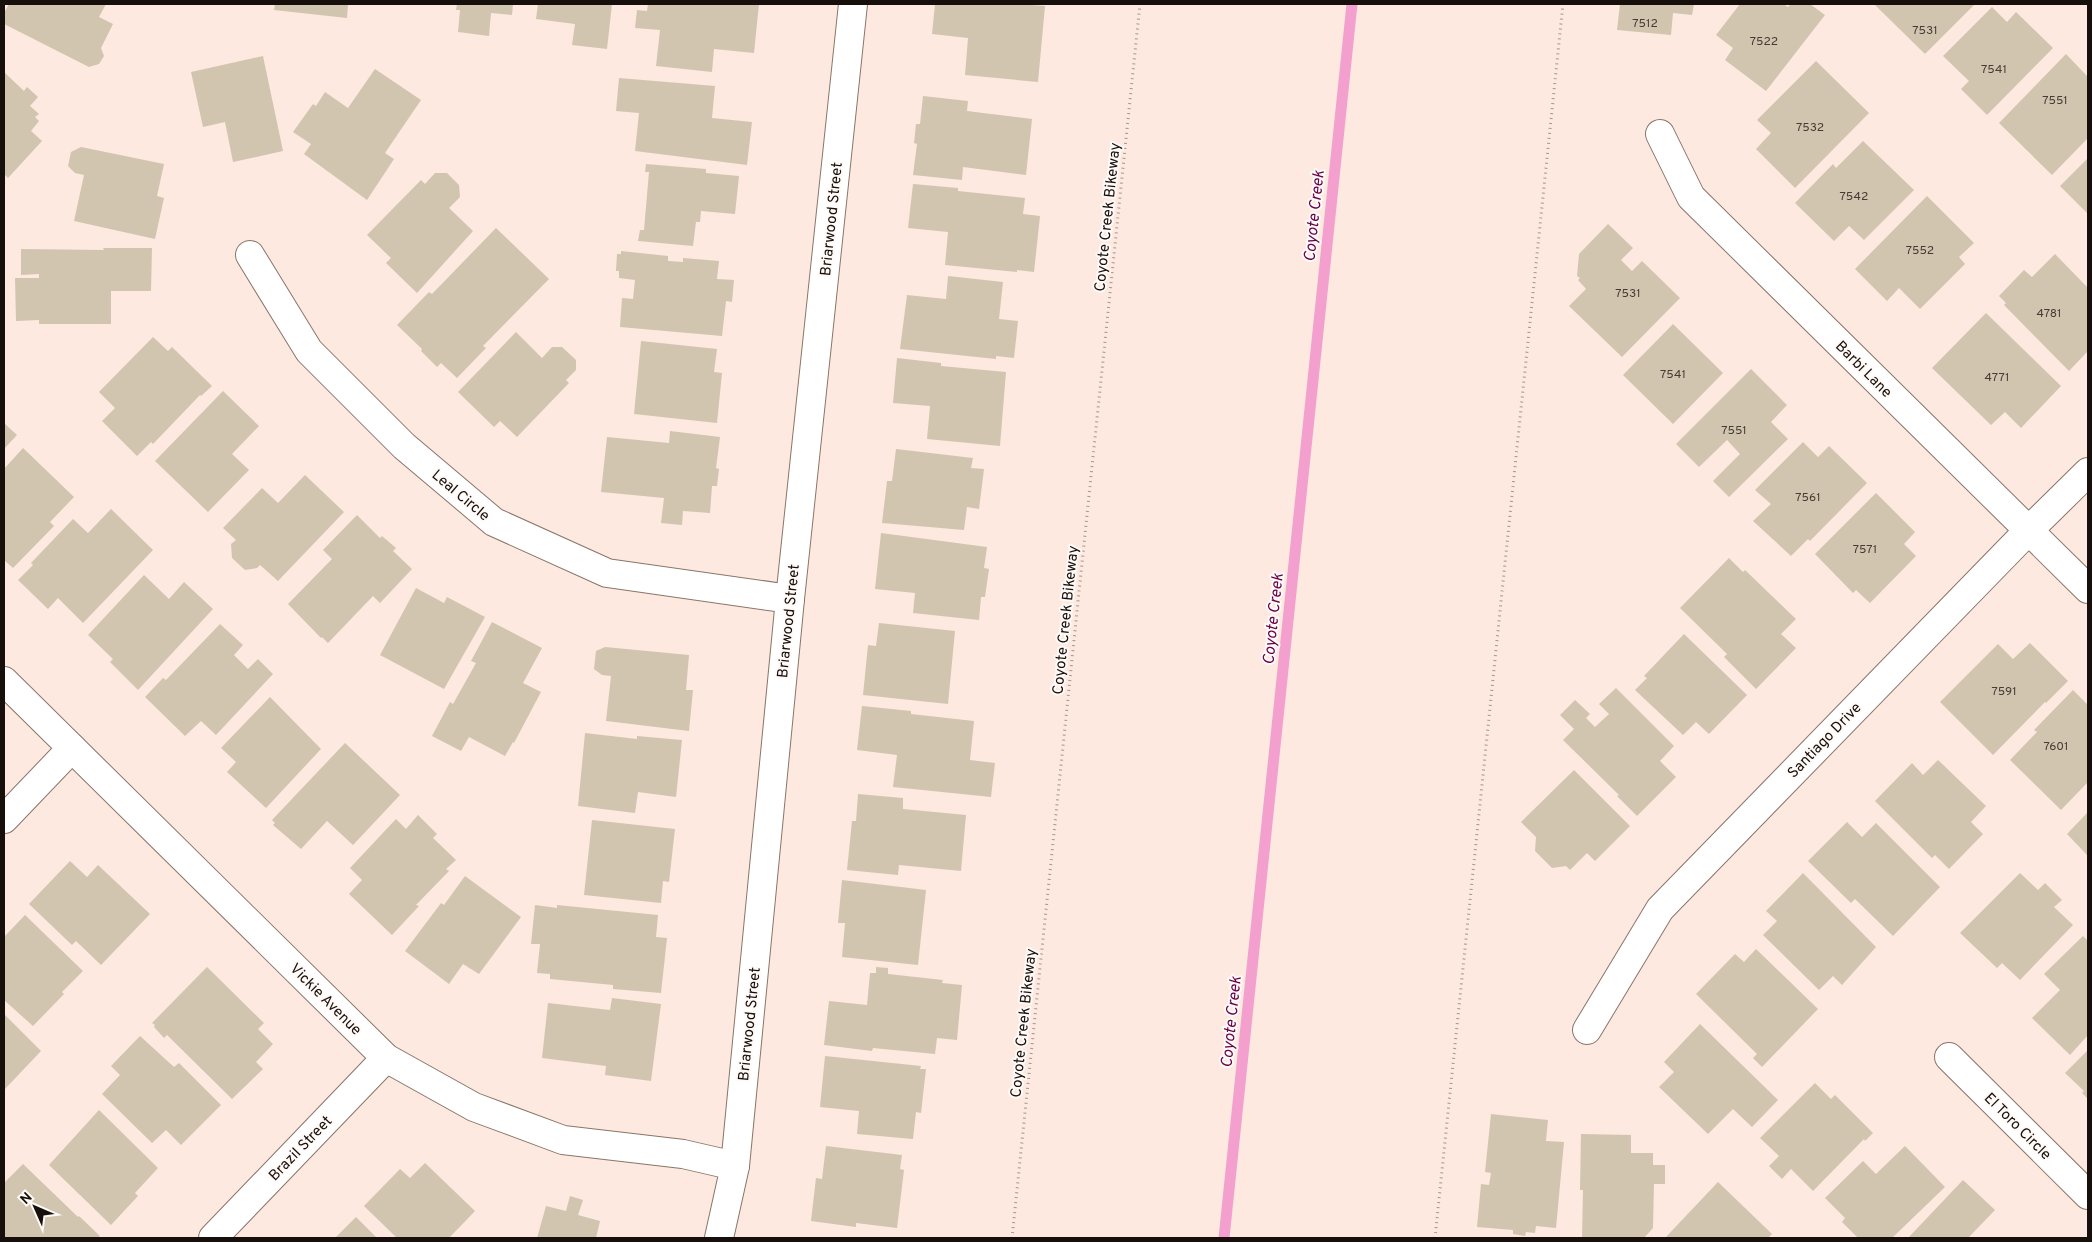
<svg xmlns="http://www.w3.org/2000/svg" width="2092" height="1242" viewBox="0 0 2092 1242" font-family="Overpass,sans-serif">
<rect width="100%" height="100%" fill="#fde9df"/>
<g fill="none" stroke-linecap="round" stroke-linejoin="round">
<polyline stroke="#f3a0cf" stroke-width="11" points="1224,1238 1352,4"/>
</g>
<g fill="#d1c5b0">
<polygon points="9,4 106,4 99,17 113,24 101,48 104,56 99,64 89,67 4,24 4,13"/>
<polygon points="275,4 348,4 347,18 274,10"/>
<polygon points="457,4 513,4 512,15 491,13 489,36 458,32 460,10 456,10"/>
<polygon points="538,4 612,4 607,49 572,45 575,24 536,19"/>
<polygon points="648,4 759,4 754,53 714,49 712,72 656,66 660,30 635,28 637,10 647,11"/>
<polygon points="935,4 1017,4 1045,6 1038,82 965,75 968,38 932,34"/>
<polygon points="1620,4 1694,4 1692,15 1673,13 1671,35 1617,30"/>
<polygon points="1740,4 1783,4 1788,7 1791,4 1810,4 1825,15 1766,91 1725,60 1733,48 1716,35"/>
<polygon points="1876,4 1975,4 1925,54 1875,5"/>
<polygon points="1992,7 2007,22 2016,12 2053,48 1987,115 1961,89 1969,81 1943,56"/>
<polygon points="2066,54 2088,77 2088,138 2052,175 1999,123"/>
<polygon points="263,56 283,151 233,162 225,122 203,127 191,72"/>
<polygon points="1816,61 1869,113 1795,188 1756,149 1771,133 1757,120"/>
<polygon points="375,69 421,100 385,153 394,159 367,200 304,154 311,144 293,132 313,104 316,106 325,92 348,108"/>
<polygon points="4,72 24,91 27,87 38,97 30,106 39,114 35,117 39,121 31,131 42,141 8,178 4,174"/>
<polygon points="619,78 715,86 712,118 752,122 747,165 635,151 639,113 616,111"/>
<polygon points="923,96 968,101 967,111 1032,119 1026,175 963,167 962,180 913,175 917,144 914,143 916,124 920,124"/>
<polygon points="1863,141 1914,190 1864,240 1849,226 1834,241 1795,203 1833,164 1836,168"/>
<polygon points="81,147 164,164 157,196 164,198 155,239 74,221 84,175 75,173 68,166 71,152"/>
<polygon points="2088,158 2088,214 2060,186"/>
<polygon points="646,164 706,169 706,173 739,176 735,214 701,211 700,222 696,222 693,246 638,241 640,230 644,230 649,172 645,172"/>
<polygon points="435,173 447,173 459,185 460,197 449,208 473,231 417,293 386,263 391,258 367,235 421,180 425,184"/>
<polygon points="913,184 958,188 958,191 1025,198 1023,214 1040,216 1034,272 1017,270 1017,272 945,265 948,232 908,228"/>
<polygon points="1927,196 1974,243 1959,257 1965,264 1920,309 1899,288 1887,301 1855,269"/>
<polygon points="1608,224 1633,248 1621,260 1632,271 1642,261 1680,298 1622,357 1569,306 1586,289 1578,280 1580,278 1577,276 1579,254"/>
<polygon points="496,228 549,279 483,346 486,348 457,378 441,363 437,367 421,351 422,349 397,325 429,292 432,294"/>
<polygon points="103,248 152,248 151,291 111,291 111,324 39,324 39,320 16,321 15,278 39,278 39,274 21,275 21,249 104,250"/>
<polygon points="621,251 668,256 668,261 683,262 683,258 719,261 717,279 734,280 732,302 726,301 722,336 620,327 622,298 633,299 635,280 619,278 619,271 616,271 617,254 621,254"/>
<polygon points="2055,254 2088,288 2088,351 2069,371 2004,305 2006,303 1999,296 2024,270 2032,277"/>
<polygon points="948,276 1003,282 999,319 1018,321 1014,358 996,356 996,359 900,349 907,295 946,299"/>
<polygon points="1986,313 2061,386 2021,428 2005,412 1991,425 1932,368"/>
<polygon points="1673,324 1723,373 1673,424 1623,375"/>
<polygon points="516,332 542,358 552,347 562,347 576,360 576,370 566,380 569,383 517,437 500,421 494,427 458,392"/>
<polygon points="153,337 168,351 172,347 212,386 201,396 200,395 153,444 151,442 137,456 102,421 115,408 99,392"/>
<polygon points="641,341 717,349 714,372 722,373 717,423 634,414"/>
<polygon points="897,358 941,363 941,366 1006,372 1000,446 927,439 930,406 893,403"/>
<polygon points="1751,369 1787,405 1771,422 1788,439 1729,497 1713,481 1740,454 1727,440 1699,467 1676,444"/>
<polygon points="223,391 259,426 232,454 249,470 208,512 155,461"/>
<polygon points="4,423 17,435 4,449"/>
<polygon points="670,431 720,437 716,468 719,469 717,486 712,486 710,513 683,511 682,525 661,523 664,498 601,492 607,437 669,443"/>
<polygon points="1803,442 1818,457 1829,446 1867,483 1810,541 1808,539 1791,556 1753,521 1771,504 1755,490"/>
<polygon points="23,448 74,497 50,522 54,526 13,568 4,560 4,469"/>
<polygon points="896,449 973,458 971,468 984,469 979,509 967,507 964,530 882,523 887,481 892,481"/>
<polygon points="305,475 344,512 278,581 260,565 257,568 245,570 232,558 231,544 236,540 223,528 262,488 278,503"/>
<polygon points="1876,493 1915,532 1904,544 1916,556 1870,603 1856,590 1853,593 1815,554"/>
<polygon points="111,509 153,550 83,623 58,598 48,609 18,580 33,565 31,563 73,519 88,533"/>
<polygon points="357,515 380,538 382,536 396,548 393,551 412,569 380,603 373,596 328,643 322,637 321,638 288,604 332,559 323,550"/>
<polygon points="881,533 987,547 984,568 989,569 985,597 981,597 979,620 913,613 915,593 875,589"/>
<polygon points="1729,558 1743,572 1745,570 1796,619 1781,634 1796,648 1756,689 1724,657 1727,654 1680,608"/>
<polygon points="144,575 169,599 184,582 213,609 138,690 110,662 113,659 88,635"/>
<polygon points="416,588 444,603 447,597 485,617 444,689 380,655"/>
<polygon points="492,622 542,648 523,683 541,692 514,743 513,742 505,756 469,737 461,751 432,736 450,702 453,704 476,663 471,661"/>
<polygon points="879,623 955,631 948,704 863,695 868,645 876,646"/>
<polygon points="220,624 243,645 234,655 248,669 258,659 273,674 216,735 201,721 185,736 145,697 163,678 166,680"/>
<polygon points="1684,634 1747,695 1709,734 1696,722 1683,735 1635,690 1647,678 1644,676"/>
<polygon points="2030,643 2068,681 2046,703 2045,702 1993,755 1940,702 1998,644 2013,659"/>
<polygon points="605,647 689,655 686,690 693,690 689,731 606,721 611,676 602,675 594,669 596,651"/>
<polygon points="1616,688 1674,746 1660,761 1676,777 1637,816 1617,796 1619,795 1563,740 1574,729 1560,715 1575,700 1590,714 1586,718 1595,727 1609,714 1599,704"/>
<polygon points="2073,690 2088,705 2088,782 2061,810 2010,760 2037,732 2034,730"/>
<polygon points="270,697 321,749 266,808 227,772 236,762 221,748"/>
<polygon points="862,706 911,711 911,714 974,721 970,760 995,763 991,797 893,787 897,755 857,750"/>
<polygon points="585,733 637,739 637,736 682,740 676,797 638,792 635,813 578,806"/>
<polygon points="345,743 400,795 353,845 327,821 301,849 273,825 275,823 272,820"/>
<polygon points="1938,760 1986,806 1971,822 1983,834 1949,869 1935,855 1932,858 1875,801 1912,763 1923,775"/>
<polygon points="1574,770 1630,826 1595,861 1587,853 1570,870 1566,866 1552,868 1535,851 1536,837 1521,822"/>
<polygon points="858,794 903,798 903,809 966,815 961,871 899,865 898,875 847,870 852,821 856,821"/>
<polygon points="2088,812 2088,856 2067,834"/>
<polygon points="418,815 437,834 433,838 456,860 446,869 449,871 416,905 419,906 392,935 349,894 362,880 350,868 396,819 406,829"/>
<polygon points="592,820 675,829 669,882 663,881 661,903 584,895"/>
<polygon points="1847,822 1862,837 1876,823 1940,887 1893,936 1855,899 1851,903 1808,861"/>
<polygon points="70,861 87,877 98,865 150,914 101,965 76,941 72,945 29,904"/>
<polygon points="1803,873 1876,947 1842,985 1833,976 1819,990 1763,935 1777,921 1766,911"/>
<polygon points="2020,873 2038,890 2045,883 2062,900 2054,907 2073,925 2020,980 2002,963 1997,968 1960,933"/>
<polygon points="465,876 521,917 479,974 463,964 449,984 405,951 441,903 444,905"/>
<polygon points="842,880 926,890 918,965 842,957 845,923 838,923"/>
<polygon points="535,905 557,908 557,905 658,915 656,937 667,938 661,993 613,989 613,985 550,979 550,974 537,973 540,944 531,944"/>
<polygon points="25,915 83,971 62,992 64,994 33,1026 4,1000 4,937"/>
<polygon points="2083,936 2088,941 2088,1035 2070,1055 2032,1018 2060,990 2044,974"/>
<polygon points="1756,949 1818,1009 1762,1067 1753,1058 1757,1054 1696,994 1735,954 1744,962"/>
<polygon points="207,967 264,1023 258,1029 273,1044 256,1062 263,1069 232,1099 167,1035 164,1038 154,1027 155,1025 152,1023"/>
<polygon points="876,967 888,968 888,974 943,980 942,983 962,985 957,1040 937,1038 935,1054 873,1048 872,1051 824,1045 829,1001 867,1005 870,973 876,973"/>
<polygon points="612,998 661,1004 651,1081 605,1075 606,1066 542,1058 548,1003 610,1010"/>
<polygon points="4,1014 41,1051 4,1090"/>
<polygon points="1700,1024 1778,1100 1752,1127 1733,1109 1708,1134 1659,1087 1674,1072 1664,1062"/>
<polygon points="140,1036 174,1067 179,1063 221,1105 181,1145 166,1130 152,1143 102,1094 120,1075 111,1066"/>
<polygon points="2088,1050 2088,1099 2082,1093 2084,1091 2065,1073"/>
<polygon points="825,1056 921,1066 920,1069 926,1069 921,1113 916,1112 913,1139 857,1134 859,1111 820,1107"/>
<polygon points="1815,1083 1831,1099 1835,1095 1873,1133 1865,1141 1864,1139 1813,1191 1791,1169 1782,1179 1769,1166 1779,1156 1760,1138"/>
<polygon points="99,1110 158,1168 135,1193 138,1196 111,1225 49,1165"/>
<polygon points="1491,1114 1548,1120 1546,1141 1564,1142 1556,1228 1536,1226 1535,1233 1526,1232 1525,1236 1513,1234 1513,1230 1477,1227 1481,1184 1489,1185 1491,1173 1485,1172"/>
<polygon points="1581,1134 1631,1135 1631,1153 1653,1153 1653,1165 1665,1165 1665,1184 1654,1184 1653,1228 1644,1238 1582,1238 1583,1190 1580,1190"/>
<polygon points="826,1146 902,1155 900,1169 904,1170 897,1228 856,1223 856,1227 811,1221 816,1178 822,1179"/>
<polygon points="1905,1146 1945,1187 1892,1238 1858,1238 1842,1222 1845,1218 1825,1198 1863,1161 1876,1174"/>
<polygon points="425,1163 475,1211 449,1238 397,1238 364,1206 400,1169 410,1178"/>
<polygon points="23,1164 78,1217 79,1216 100,1236 97,1238 4,1238 4,1183"/>
<polygon points="1963,1180 1995,1210 1968,1238 1908,1238"/>
<polygon points="1718,1182 1772,1234 1768,1238 1665,1238"/>
<polygon points="570,1196 583,1200 578,1215 600,1221 596,1238 537,1238 546,1206 566,1211"/>
<polygon points="356,1217 377,1238 335,1238"/>
</g>
<g fill="none" stroke-linecap="round" stroke-linejoin="round">
<g stroke="#8a7569" stroke-width="30">
<g id="minor">
<polyline points="1660,134 1691,197 2088,589"/>
<polyline points="250,255 309,351 404,446 494,522 607,573 790,599"/>
<polyline points="4,681 386,1058 474,1107 563,1140 683,1154 735,1166"/>
<polyline points="4,819 72,748"/>
<polyline points="1587,1030 1660,909 2028,531 2088,472"/>
<polyline points="1949,1057 2088,1195"/>
<polyline points="213,1238 386,1058"/>
<polyline points="719,1238 735,1166 790,599 853,4"/>
</g>
</g>
<g stroke="#a4958d" stroke-width="3" stroke-dasharray="1 4" stroke-linecap="butt">
<polyline points="1012,1238 1140,4"/>
<polyline points="1435,1238 1563,4"/>
</g>
<use href="#minor" stroke="#fff" stroke-width="28"/>
</g>
<g text-anchor="middle" stroke-width="4" stroke-linejoin="round" paint-order="stroke">
<g font-size="12" fill="#463c34">
<text x="1645" y="27">7512</text>
<text x="1925" y="34">7531</text>
<text x="1764" y="45">7522</text>
<text x="1994" y="73">7541</text>
<text x="2055" y="104">7551</text>
<text x="1810" y="131">7532</text>
<text x="1854" y="200">7542</text>
<text x="1920" y="254">7552</text>
<text x="1628" y="297">7531</text>
<text x="2049" y="317">4781</text>
<text x="1673" y="378">7541</text>
<text x="1997" y="381">4771</text>
<text x="1734" y="434">7551</text>
<text x="1808" y="501">7561</text>
<text x="1865" y="553">7571</text>
<text x="2004" y="695">7591</text>
<text x="2056" y="750">7601</text>
</g>
<g font-size="15" fill="#170f0b" stroke="#fffaf7">
<text transform="translate(1107 217) rotate(-84)" y="5">Coyote Creek Bikeway</text>
<text transform="translate(831 219) rotate(-84)" y="5">Briarwood Street</text>
<text transform="translate(1864 369) rotate(45)" y="5">Barbi Lane</text>
<text transform="translate(461 495) rotate(40)" y="5">Leal Circle</text>
<text transform="translate(1065 620) rotate(-84)" y="5">Coyote Creek Bikeway</text>
<text transform="translate(788 621) rotate(-84)" y="5">Briarwood Street</text>
<text transform="translate(1824 740) rotate(-46)" y="5">Santiago Drive</text>
<text transform="translate(326 999) rotate(45)" y="5">Vickie Avenue</text>
<text transform="translate(1023 1023) rotate(-84)" y="5">Coyote Creek Bikeway</text>
<text transform="translate(749 1024) rotate(-84)" y="5">Briarwood Street</text>
<text transform="translate(2018 1126) rotate(45)" y="5">El Toro Circle</text>
<text transform="translate(300 1148) rotate(-46)" y="5">Brazil Street</text>
</g>
<g font-size="16" font-style="italic" fill="#660049" stroke="#fffaf7">
<text transform="translate(1313 216) rotate(-84)" y="6">Coyote Creek</text>
<text transform="translate(1272 619) rotate(-84)" y="6">Coyote Creek</text>
<text transform="translate(1230 1022) rotate(-84)" y="6">Coyote Creek</text>
</g>
</g>
<rect width="2092" height="1242" fill="none" stroke="#170f0b" stroke-width="10"/>
<g transform="translate(35 1207) rotate(315)" stroke="#fffaf7" stroke-width="4" paint-order="stroke">
<path d="M0-4L9 19L0 12L-9 19Z" fill="#170f0b"/>
<text y="-8" font-size="14" font-weight="bold" text-anchor="middle" fill="#170f0b">N</text>
</g>
</svg>
